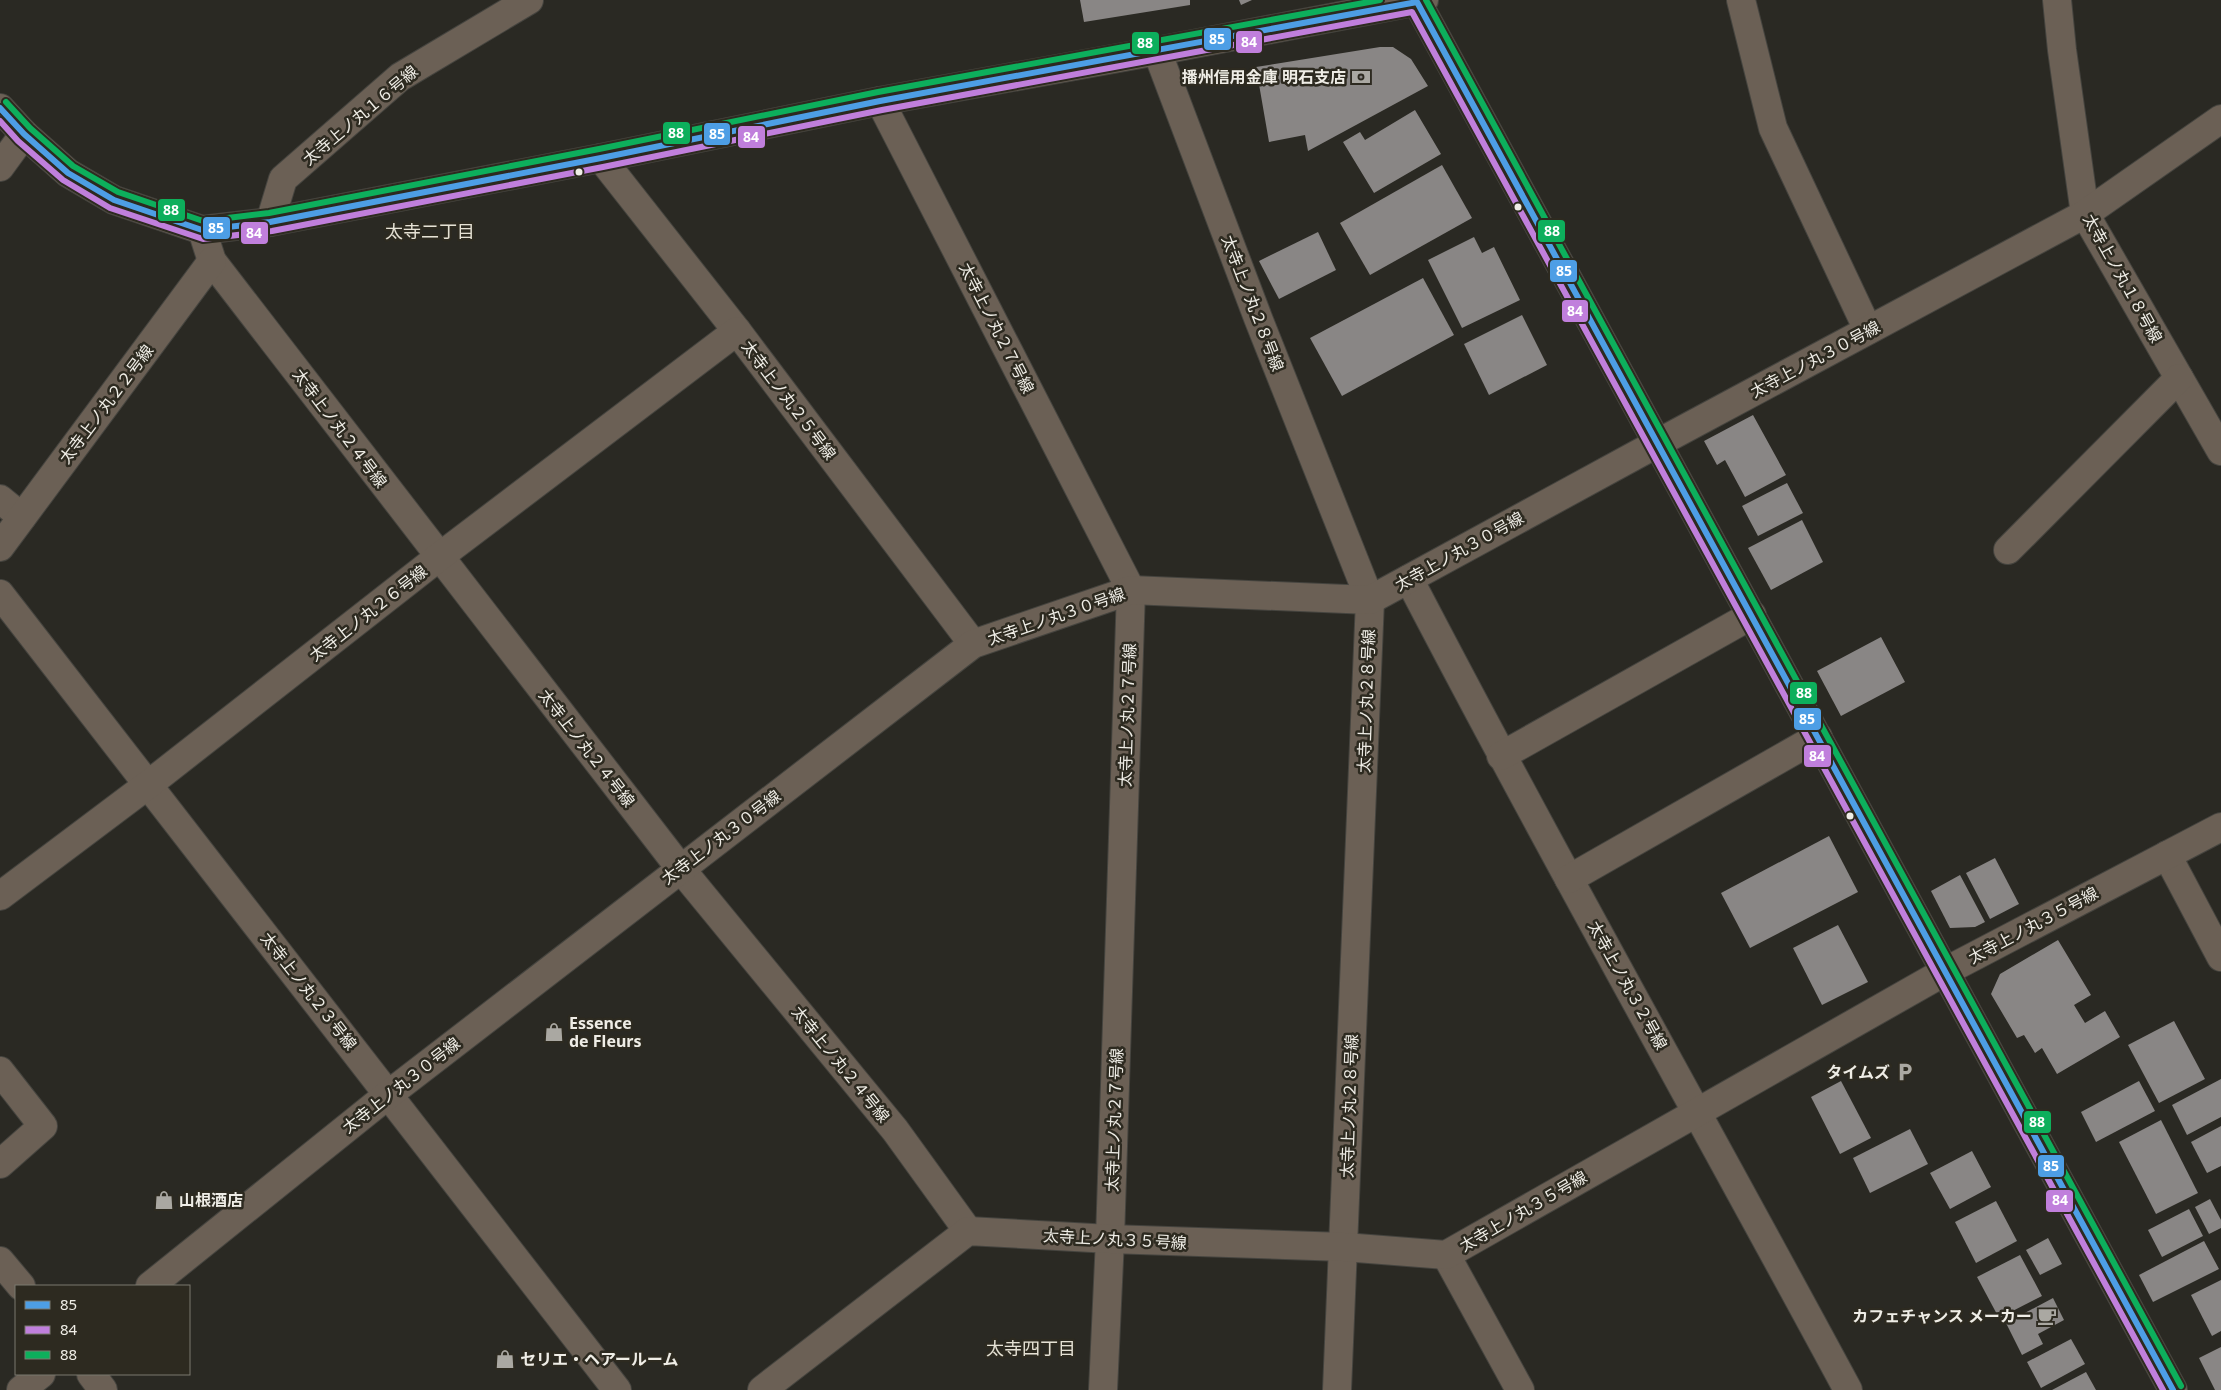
<svg xmlns="http://www.w3.org/2000/svg" width="2221" height="1390" viewBox="0 0 2221 1390" font-family="'Noto Sans','Noto Sans JP',sans-serif">
<rect width="100%" height="100%" fill="#2a2923"/>
<g fill="#898685">
<polygon points="1080,0 1190,0 1190,5 1084,22"/>
<polygon points="1239,0 1252,0 1241,5"/>
<polygon points="1380,47 1393,47 1411,59 1428,86 1308,151 1305,135 1269,142 1256,67"/>
<polygon points="1415,110 1441,154 1374,193 1343,142 1360,132 1365,140"/>
<polygon points="1442,165 1472,218 1370,275 1340,223"/>
<polygon points="1318,232 1336,270 1279,299 1259,261"/>
<polygon points="1474,237 1482,253 1494,247 1520,300 1462,328 1428,260"/>
<polygon points="1423,278 1454,335 1342,396 1310,338"/>
<polygon points="1522,315 1547,365 1489,395 1464,344"/>
<polygon points="1753,415 1786,475 1745,497 1725,460 1717,465 1704,441"/>
<polygon points="1787,483 1803,513 1758,536 1742,506"/>
<polygon points="1802,520 1823,562 1771,590 1748,548"/>
<polygon points="1881,637 1905,682 1841,716 1817,671"/>
<polygon points="1829,836 1858,892 1750,948 1721,893"/>
<polygon points="1995,858 2019,904 1990,919 1966,873"/>
<polygon points="1960,875 1985,922 1975,927 1950,928 1931,891"/>
<polygon points="1838,925 1868,982 1822,1005 1793,948"/>
<polygon points="2058,940 2091,995 2074,1005 2085,1023 2105,1011 2120,1037 2057,1074 2042,1048 2035,1053 2024,1035 2017,1038 1991,994 2000,974"/>
<polygon points="2174,1021 2205,1079 2159,1103 2128,1045"/>
<polygon points="2221,1079 2221,1117 2187,1135 2172,1105"/>
<polygon points="1841,1081 1871,1138 1840,1154 1811,1097"/>
<polygon points="2139,1081 2155,1111 2096,1142 2081,1112"/>
<polygon points="2161,1120 2198,1193 2156,1214 2119,1142"/>
<polygon points="2221,1126 2221,1166 2207,1173 2191,1142"/>
<polygon points="1910,1129 1928,1164 1870,1193 1853,1158"/>
<polygon points="1972,1151 1991,1187 1950,1209 1930,1173"/>
<polygon points="2210,1199 2221,1220 2221,1228 2209,1234 2195,1207"/>
<polygon points="1996,1201 2017,1241 1976,1263 1955,1222"/>
<polygon points="2189,1209 2203,1236 2162,1257 2148,1230"/>
<polygon points="2048,1238 2062,1264 2040,1275 2026,1250"/>
<polygon points="2204,1241 2219,1269 2153,1302 2139,1275"/>
<polygon points="2020,1255 2042,1296 1999,1318 1977,1277"/>
<polygon points="2221,1280 2221,1331 2212,1336 2191,1295"/>
<polygon points="2053,1298 2064,1320 2038,1334 2043,1344 2022,1355 2006,1323"/>
<polygon points="2071,1339 2085,1364 2041,1388 2027,1362"/>
<polygon points="2221,1347 2221,1390 2215,1390 2199,1358"/>
<polygon points="2086,1372 2096,1390 2052,1390"/>
</g>
<g fill="none" stroke-linecap="round" stroke-linejoin="round">
<g stroke="#45443f" stroke-width="30">
<g id="minor">
<polyline points="1416,0 2173,1390"/>
<polyline points="1741,0 1773,128 1868,330"/>
<polyline points="2057,0 2062,50 2085,214 2221,451"/>
<polyline points="1157,51 1258,318 1370,600 1337,1390"/>
<polyline points="880,101 1131,590 1110,1239 1103,1390"/>
<polyline points="0,108 24,134 68,173 114,200 202,230 270,222 601,158 880,101 1157,51 1424,0"/>
<polyline points="601,158 737,331 973,644"/>
<polyline points="0,167 24,134"/>
<polyline points="270,222 283,179 400,77 529,0"/>
<polyline points="202,230 212,261 680,868 895,1130 968,1231"/>
<polyline points="0,499 22,517"/>
<polyline points="0,547 212,261"/>
<polyline points="2008,550 2179,378"/>
<path d="M1409 579C1551 852 1702 1119 1848 1390"/>
<polyline points="0,594 617,1390"/>
<polyline points="1501,756 1752,615"/>
<polyline points="2167,855 2221,957"/>
<polyline points="1569,879 1818,737"/>
<polyline points="0,896 149,784 439,557 737,331"/>
<polyline points="0,1071 43,1126 0,1164"/>
<polyline points="1446,1255 1520,1390"/>
<polyline points="0,1261 21,1286"/>
<polyline points="150,1286 389,1094 973,644 1131,590 1370,600 1658,443 2085,214 2221,119"/>
<polyline points="91,1374 103,1390"/>
<polyline points="21,1390 41,1374"/>
<polyline points="762,1390 968,1231 1110,1239 1344,1247 1446,1255 1946,971 2221,827"/>
</g>
</g>
<use href="#minor" stroke="#6b6055" stroke-width="28"/>
<g stroke="#2d2a20" stroke-width="10">
<polyline id="bus-1" points="0,108 24,134 68,173 114,200 202,230 270,222 601,158 880,101 1417,2 2173,1390"/>
</g>
<g stroke="#2d2a20" stroke-width="10">
<polyline id="bus-2" points="0,121 18,141 63,180 110,208 203,239 272,231 603,167 882,110 1412,12 2163,1390"/>
</g>
<g stroke="#2d2a20" stroke-width="10">
<g id="bus-3">
<polyline points="1426,0 2181,1386"/>
<polyline points="6,102 30,128 73,166 118,192 203,221 269,213 599,149 878,92 1380,0"/>
</g>
</g>
<use href="#bus-1" stroke="#4d9ee5" stroke-width="6"/>
<use href="#bus-2" stroke="#c07fdc" stroke-width="6"/>
<use href="#bus-3" stroke="#0daf5c" stroke-width="6"/>
</g>
<defs>
<g id="bank-bare" transform="scale(1.5)"><path d="M-6-4H6V4H-6ZM0-2.3a2.3 2.3 0 1 0 0 4.6a2.3 2.3 0 1 0 0-4.6Z" fill="#aaa8a2" stroke="#2d2a20" stroke-width="2.5" paint-order="stroke"/></g>
<g id="shop-bare" transform="scale(1.5)"><path d="M-5-2.5h2.3a2.7 3.5 0 0 1 5.4 0H5L5.5 6h-11ZM-1.5-2.5h3a1.5 2.3 0 0 0-3 0Z" fill="#aaa8a2" stroke="#2d2a20" stroke-width="2.5" paint-order="stroke"/></g>
<g id="parking-bare" transform="scale(1.5)"><path d="M-3.5-5.5H1a3.5 3.5 0 0 1 0 7H-1V5.5H-3.5ZM-1-3.4V-.6H.8a1.4 1.4 0 0 0 0-2.8Z" fill="#aaa8a2" stroke="#2d2a20" stroke-width="2.5" paint-order="stroke"/></g>
<g id="cafe-bare" transform="scale(1.5)"><path d="M-5.5-4.5H6V0H3Q3 3.5 0 3.5H-2.5Q-5.5 3.5-5.5 0ZM3-3.2v2h1.7v-2ZM-6 4.5H4V6H-6Z" fill="#aaa8a2" stroke="#2d2a20" stroke-width="2.5" paint-order="stroke"/></g>
</defs>
<g fill-rule="evenodd">
<use href="#bank-bare" x="1361" y="77"/>
<use href="#shop-bare" x="554" y="1032"/>
<use href="#parking-bare" x="1905" y="1072"/>
<use href="#shop-bare" x="164" y="1200"/>
<use href="#cafe-bare" x="2047" y="1316"/>
<use href="#shop-bare" x="505" y="1359"/>
</g>
<g fill="#efede6" stroke="#2d2a20" stroke-width="2">
<circle cx="579" cy="172" r="4.5"/>
<circle cx="1518" cy="207" r="4.5"/>
<circle cx="1850" cy="816" r="4.5"/>
</g>
<g text-anchor="middle" stroke-width="5" stroke-linejoin="round" paint-order="stroke">
<g font-size="16" font-weight="bold" fill="#efede6" stroke="#2d2a20" text-anchor="end">
<text x="1346" y="83">播州信用金庫 明石支店</text>
<text x="569" y="1029" text-anchor="start">Essence<tspan x="569" dy="18">de Fleurs</tspan></text>
<text x="1890" y="1078">タイムズ</text>
<text x="179" y="1206" text-anchor="start">山根酒店</text>
<text x="2032" y="1322">カフェチャンス メーカー</text>
<text x="520" y="1365" text-anchor="start">セリエ・ヘアールーム</text>
</g>
<g font-size="16" fill="#efede6" stroke="#2d2a20">
<text transform="translate(360 115) rotate(-40)" y="6">太寺上ノ丸１６号線</text>
<text transform="translate(2123 278) rotate(61)" y="6">太寺上ノ丸１８号線</text>
<text transform="translate(1253 303) rotate(69)" y="6">太寺上ノ丸２８号線</text>
<text transform="translate(997 328) rotate(63)" y="6">太寺上ノ丸２７号線</text>
<text transform="translate(1815 359) rotate(-28)" y="6">太寺上ノ丸３０号線</text>
<text transform="translate(789 400) rotate(53)" y="6">太寺上ノ丸２５号線</text>
<text transform="translate(106 404) rotate(-53)" y="6">太寺上ノ丸２２号線</text>
<text transform="translate(340 428) rotate(53)" y="6">太寺上ノ丸２４号線</text>
<text transform="translate(1459 551) rotate(-29)" y="6">太寺上ノ丸３０号線</text>
<text transform="translate(368 613) rotate(-38)" y="6">太寺上ノ丸２６号線</text>
<text transform="translate(1056 616) rotate(-19)" y="6">太寺上ノ丸３０号線</text>
<text transform="translate(1366 701) rotate(-88)" y="6">太寺上ノ丸２８号線</text>
<text transform="translate(1127 715) rotate(-88)" y="6">太寺上ノ丸２７号線</text>
<text transform="translate(587 748) rotate(52)" y="6">太寺上ノ丸２４号線</text>
<text transform="translate(721 837) rotate(-37)" y="6">太寺上ノ丸３０号線</text>
<text transform="translate(2033 925) rotate(-28)" y="6">太寺上ノ丸３５号線</text>
<text transform="translate(1628 985) rotate(61)" y="6">太寺上ノ丸３２号線</text>
<text transform="translate(309 991) rotate(52)" y="6">太寺上ノ丸２３号線</text>
<text transform="translate(841 1064) rotate(51)" y="6">太寺上ノ丸２４号線</text>
<text transform="translate(401 1085) rotate(-38)" y="6">太寺上ノ丸３０号線</text>
<text transform="translate(1349 1106) rotate(-88)" y="6">太寺上ノ丸２８号線</text>
<text transform="translate(1114 1120) rotate(-88)" y="6">太寺上ノ丸２７号線</text>
<text transform="translate(1523 1211) rotate(-30)" y="6">太寺上ノ丸３５号線</text>
<text transform="translate(1115 1239) rotate(3)" y="6">太寺上ノ丸３５号線</text>
</g>
<g font-size="18" fill="#e5e1d4" stroke="#2d2a20">
<text x="430" y="238">太寺二丁目</text>
<text x="1031" y="1355">太寺四丁目</text>
</g>
</g>
<g stroke="#2d2a20" stroke-width="2">
<rect x="1203" y="27" width="29" height="24" rx="5" fill="#4d9ee5"/>
<rect x="1235" y="30" width="28" height="24" rx="5" fill="#c07fdc"/>
<rect x="1131" y="31" width="29" height="24" rx="5" fill="#0daf5c"/>
<rect x="662" y="121" width="29" height="24" rx="5" fill="#0daf5c"/>
<rect x="703" y="122" width="28" height="24" rx="5" fill="#4d9ee5"/>
<rect x="737" y="125" width="29" height="24" rx="5" fill="#c07fdc"/>
<rect x="157" y="198" width="29" height="24" rx="5" fill="#0daf5c"/>
<rect x="202" y="216" width="29" height="24" rx="5" fill="#4d9ee5"/>
<rect x="1537" y="219" width="29" height="24" rx="5" fill="#0daf5c"/>
<rect x="240" y="221" width="29" height="24" rx="5" fill="#c07fdc"/>
<rect x="1549" y="259" width="29" height="24" rx="5" fill="#4d9ee5"/>
<rect x="1561" y="299" width="28" height="24" rx="5" fill="#c07fdc"/>
<rect x="1789" y="681" width="29" height="24" rx="5" fill="#0daf5c"/>
<rect x="1793" y="707" width="29" height="24" rx="5" fill="#4d9ee5"/>
<rect x="1803" y="744" width="29" height="24" rx="5" fill="#c07fdc"/>
<rect x="2023" y="1110" width="29" height="24" rx="5" fill="#0daf5c"/>
<rect x="2037" y="1154" width="28" height="24" rx="5" fill="#4d9ee5"/>
<rect x="2045" y="1189" width="29" height="24" rx="5" fill="#c07fdc"/>
</g>
<g font-size="14" text-anchor="middle" font-weight="bold" fill="#fff">
<text x="1217" y="44">85</text>
<text x="1249" y="47">84</text>
<text x="1145" y="48">88</text>
<text x="676" y="138">88</text>
<text x="717" y="139">85</text>
<text x="751" y="142">84</text>
<text x="171" y="215">88</text>
<text x="216" y="233">85</text>
<text x="1552" y="236">88</text>
<text x="254" y="238">84</text>
<text x="1564" y="276">85</text>
<text x="1575" y="316">84</text>
<text x="1804" y="698">88</text>
<text x="1807" y="724">85</text>
<text x="1817" y="761">84</text>
<text x="2037" y="1127">88</text>
<text x="2051" y="1171">85</text>
<text x="2060" y="1205">84</text>
</g>
<rect x="15" y="1285" width="175" height="90" fill="#2d2a20" stroke="#7b786f"/>
<rect x="25" y="1301" width="25" height="8" fill="#4d9ee5" stroke="#7b786f"/>
<text x="60" y="1310" font-size="15" fill="#efede6">85</text>
<rect x="25" y="1326" width="25" height="8" fill="#c07fdc" stroke="#7b786f"/>
<text x="60" y="1335" font-size="15" fill="#efede6">84</text>
<rect x="25" y="1351" width="25" height="8" fill="#0daf5c" stroke="#7b786f"/>
<text x="60" y="1360" font-size="15" fill="#efede6">88</text>
</svg>
